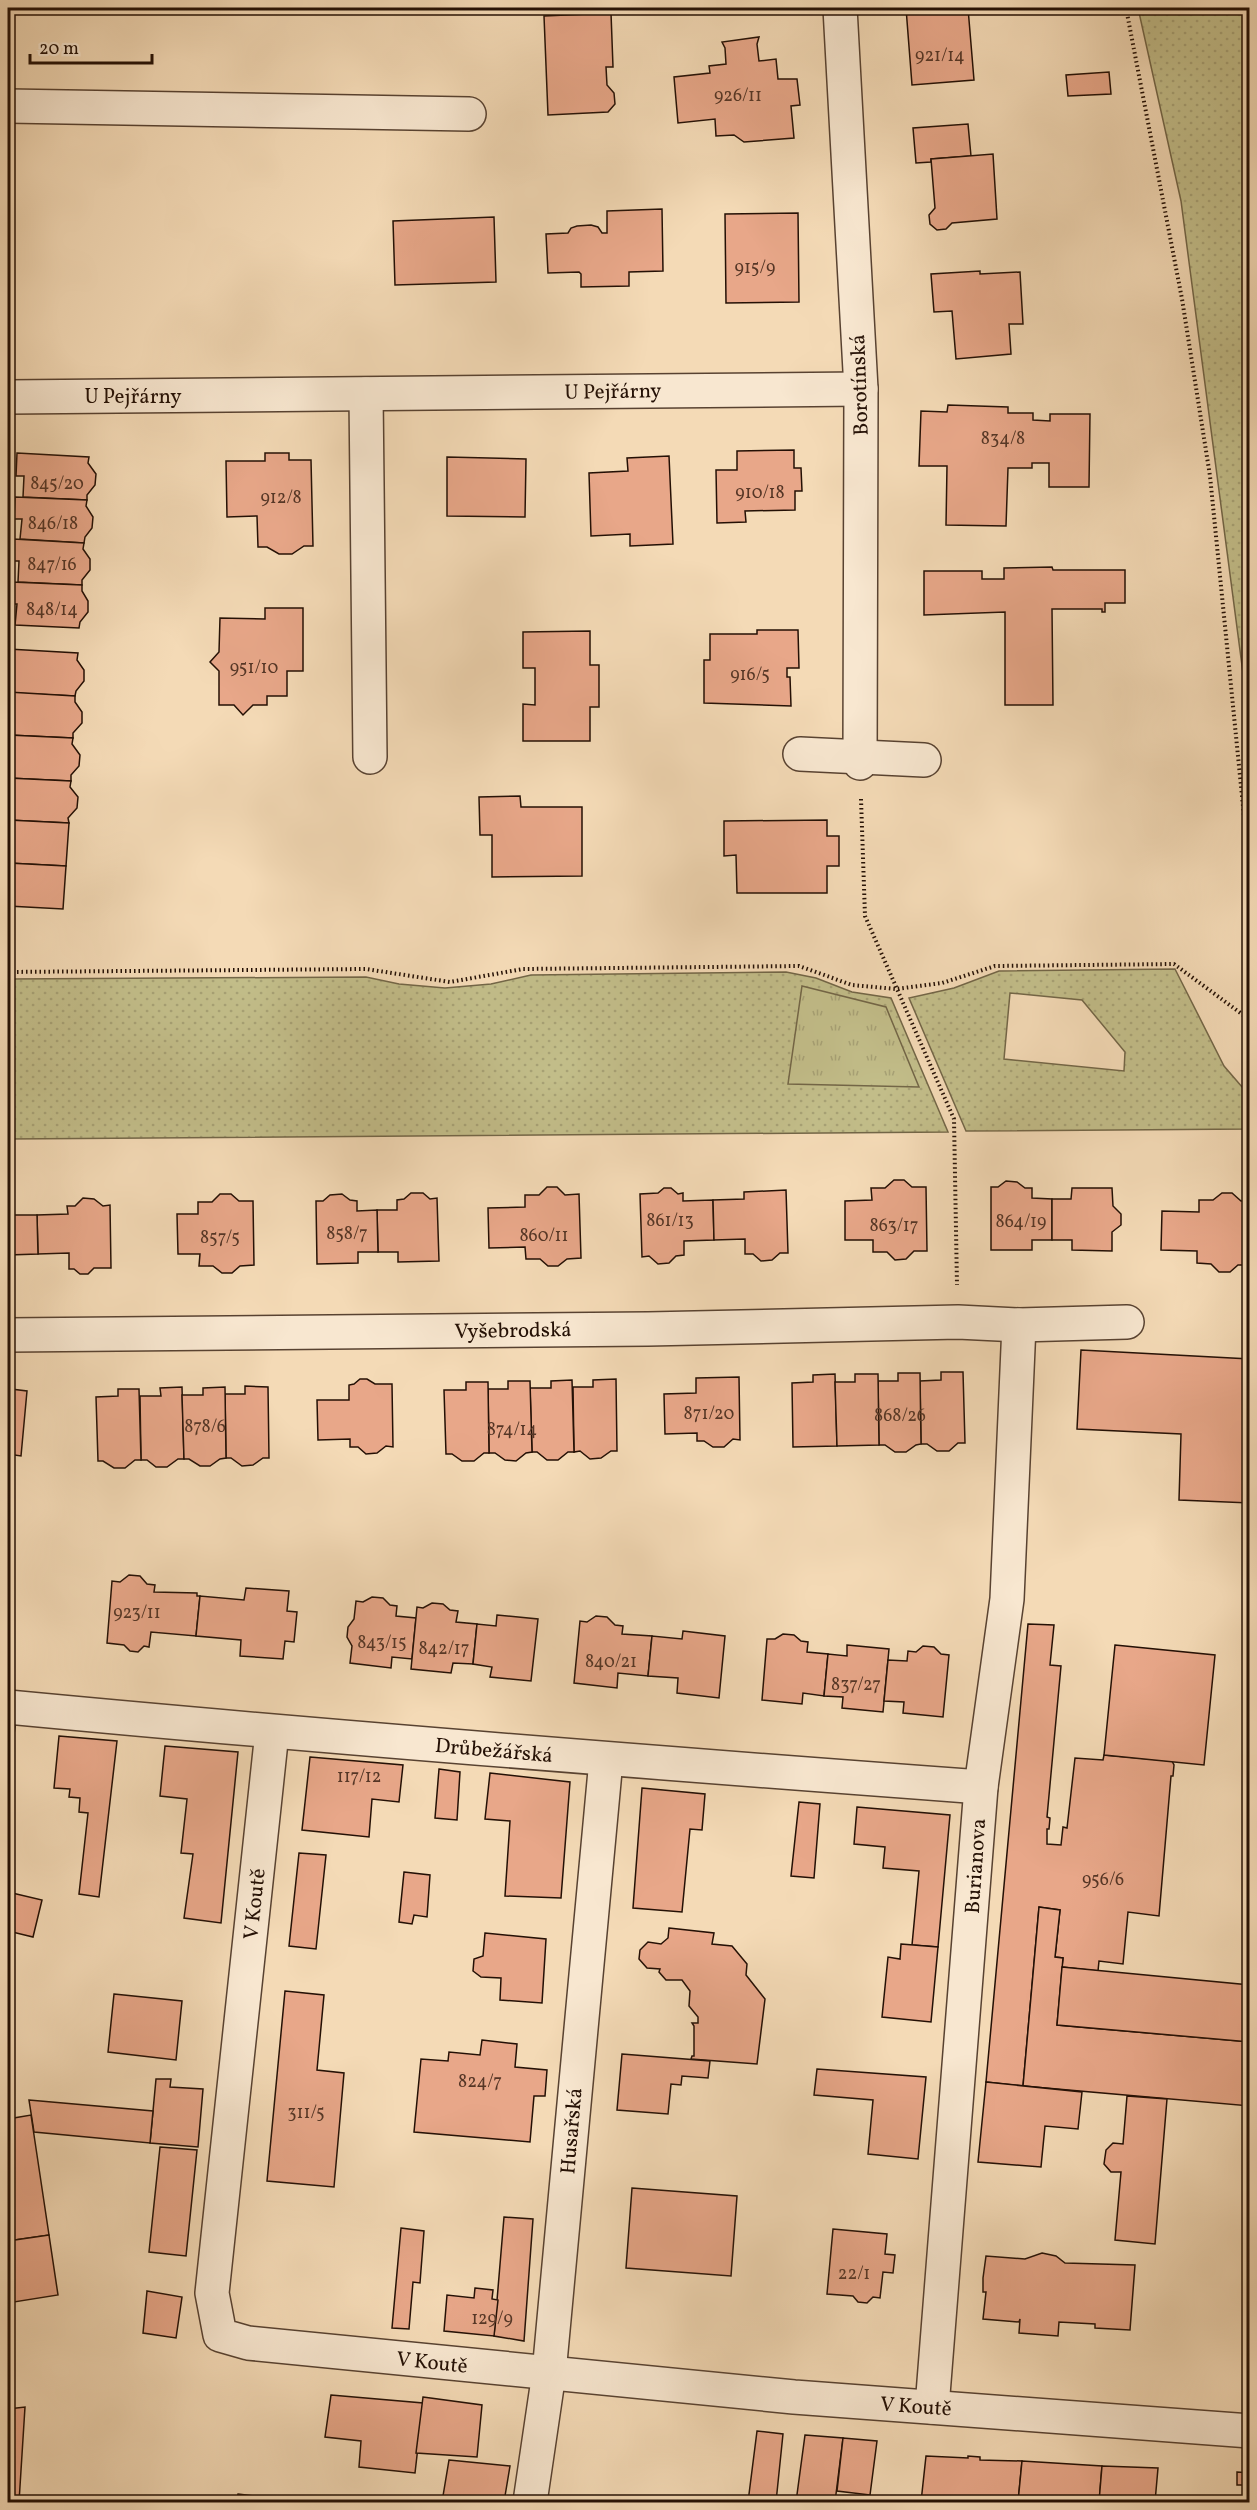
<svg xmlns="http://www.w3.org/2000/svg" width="1257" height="2510" viewBox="0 0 1257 2510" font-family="Vollkorn,serif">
<defs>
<pattern id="grass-dots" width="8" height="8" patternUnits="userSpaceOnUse" patternTransform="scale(1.5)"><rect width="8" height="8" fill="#c2bd89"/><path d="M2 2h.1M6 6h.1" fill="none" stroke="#a7a175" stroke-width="1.8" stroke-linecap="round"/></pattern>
<pattern id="park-tufts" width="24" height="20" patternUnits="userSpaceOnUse" patternTransform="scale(1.5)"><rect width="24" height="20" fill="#c2bd89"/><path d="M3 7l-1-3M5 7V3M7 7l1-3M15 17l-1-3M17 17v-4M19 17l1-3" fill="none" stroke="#a7a175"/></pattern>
</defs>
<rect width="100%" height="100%" fill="#f4dab6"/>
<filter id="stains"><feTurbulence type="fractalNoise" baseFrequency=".00333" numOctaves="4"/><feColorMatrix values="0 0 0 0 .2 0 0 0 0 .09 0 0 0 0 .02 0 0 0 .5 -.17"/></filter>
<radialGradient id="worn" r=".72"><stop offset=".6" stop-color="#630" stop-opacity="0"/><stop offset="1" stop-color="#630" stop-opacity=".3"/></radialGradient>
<g fill="url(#grass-dots)" stroke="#736647" stroke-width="1.5" fill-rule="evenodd">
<polygon points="1138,8 1249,8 1249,719 1181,201"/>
<path d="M1175 969 1224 1066 1249 1095V1129L966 1131 909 998 954 988 999 971ZM1010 993 1082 1000 1125 1052 1124 1071 1004 1059Z"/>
<polygon points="786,972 816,978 852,992 891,998 948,1132 8,1139 8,979 366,977 399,984 445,988 491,984 531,975"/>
</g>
<polygon fill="url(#park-tufts)" stroke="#736647" stroke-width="1.5" points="802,986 886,1007 919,1087 788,1084"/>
<g fill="#e8a789" stroke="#241005" stroke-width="1.5">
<polygon points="906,8 968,8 974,80 912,85"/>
<polygon points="611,13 613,67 606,67 607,85 614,93 615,104 608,112 548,115 544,16"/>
<polygon points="759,37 757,44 759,61 776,59 778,79 797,79 800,105 791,106 794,138 744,142 734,135 716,136 715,119 678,123 674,77 710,73 709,66 726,64 725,48 722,42"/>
<polygon points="1109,72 1111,94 1068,96 1066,75"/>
<polygon points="968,124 971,156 931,159 931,162 916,163 913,128"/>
<polygon points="993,154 997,219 952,223 946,229 937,230 930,224 929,215 935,208 931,159"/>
<polygon points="662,209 663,271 629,272 629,286 581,287 581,274 579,272 548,273 546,234 568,233 571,228 577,226 591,225 598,227 602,233 607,233 607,211"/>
<polygon points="798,213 799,302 726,303 725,214"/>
<polygon points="494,217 496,282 395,285 393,221"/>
<polygon points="980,271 980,274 1020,272 1023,324 1009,324 1011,354 956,359 952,311 934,312 931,274"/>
<polygon points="948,405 1008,407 1008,413 1033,413 1033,420 1050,421 1050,414 1090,414 1089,487 1049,487 1049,463 1032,463 1032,468 1008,468 1006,526 946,525 947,466 919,466 921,411 947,412"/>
<polygon points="794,450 794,468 801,468 802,491 795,491 795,510 745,511 746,522 717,523 716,470 737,470 737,451"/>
<polygon points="17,453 89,457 88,463 96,474 95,485 87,495 87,500 23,497 24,476 16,476"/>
<polygon points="265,453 289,453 289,460 311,460 313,546 304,546 292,554 279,554 267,547 258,547 257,516 227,517 226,461 265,461"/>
<polygon points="669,456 673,544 630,546 630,534 591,536 589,473 628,471 627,458"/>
<polygon points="447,457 526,459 525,517 447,516"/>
<polygon points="15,497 87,500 86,506 93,517 92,528 85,537 84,543 20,539 22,519 14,519"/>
<polygon points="13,539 84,543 83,549 90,559 90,570 82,580 82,585 18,582 19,561 11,561"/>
<polygon points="1052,567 1053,570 1125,570 1125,603 1105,603 1105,612 1102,612 1102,609 1052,609 1053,705 1005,705 1005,612 924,615 924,571 982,571 982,579 1004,579 1004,568"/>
<polygon points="11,582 82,585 82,591 88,601 88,612 80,622 79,628 15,625 17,604 9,604"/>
<polygon points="265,608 303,608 303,671 287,671 287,696 267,696 267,705 253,705 243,715 234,705 219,705 219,671 210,662 219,652 220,618 265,619"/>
<polygon points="757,630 798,630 799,668 787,668 787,677 790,677 791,706 704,703 704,660 710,660 710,634 757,634"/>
<polygon points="590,631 590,665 599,665 599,707 590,707 590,741 523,741 523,704 535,705 535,668 523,668 523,632"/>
<polygon points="8,649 78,653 77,660 84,670 84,681 76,691 75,696 12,693 13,672 8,672"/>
<polygon points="8,692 75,696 75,702 82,712 82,723 73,733 73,738 9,735 11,714 8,714"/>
<polygon points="8,735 73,738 72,744 80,755 79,766 71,775 71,781 8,778"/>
<polygon points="8,778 71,781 70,787 78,797 77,808 68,818 69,823 8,820"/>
<polygon points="520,796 521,807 582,807 582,876 492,877 492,835 480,835 479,797"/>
<polygon points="8,820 69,823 66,866 8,863"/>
<polygon points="827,820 827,836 839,836 839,866 827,866 827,893 737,893 736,855 724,856 724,821"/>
<polygon points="8,863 66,866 63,909 8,906"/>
<polygon points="894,1180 904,1180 912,1187 926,1187 927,1251 914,1251 906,1259 895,1260 887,1252 873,1252 873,1240 845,1240 845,1201 872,1200 871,1188 885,1188"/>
<polygon points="1006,1181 1017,1182 1025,1188 1032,1188 1032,1198 1052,1199 1052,1240 1032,1240 1032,1250 991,1250 991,1187 998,1187"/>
<polygon points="547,1187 557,1187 565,1195 579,1194 581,1258 567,1259 558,1266 548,1266 540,1259 526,1259 525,1247 489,1248 488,1208 525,1207 525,1195 539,1195"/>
<polygon points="664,1188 671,1188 678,1194 683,1193 683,1201 713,1200 714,1240 684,1241 684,1255 676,1256 669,1263 658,1264 649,1256 642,1257 640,1194 658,1193"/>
<polygon points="1072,1188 1112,1188 1113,1206 1121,1214 1121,1225 1112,1232 1112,1251 1072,1250 1072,1240 1052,1240 1052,1199 1071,1199"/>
<polygon points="786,1190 788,1253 780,1253 772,1260 761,1261 753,1254 745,1254 745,1239 714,1240 713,1200 744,1199 744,1192"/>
<polygon points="411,1193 423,1193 430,1199 437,1198 439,1261 398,1262 398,1252 378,1252 377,1210 397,1210 397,1200 404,1199"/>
<polygon points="1222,1193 1232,1193 1241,1201 1250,1201 1250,1265 1238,1265 1230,1272 1219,1272 1211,1264 1197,1263 1197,1251 1161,1250 1162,1211 1199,1212 1199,1200 1213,1200"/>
<polygon points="220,1194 231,1194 239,1201 253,1201 254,1265 240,1266 232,1273 222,1273 213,1266 199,1266 200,1254 178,1254 177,1214 198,1214 198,1202 212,1202"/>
<polygon points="342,1194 350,1200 357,1201 357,1211 377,1210 378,1252 358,1252 358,1263 317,1264 316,1201 323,1201 330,1195"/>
<polygon points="83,1198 94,1199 103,1206 110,1205 111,1268 94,1268 88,1274 80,1274 74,1269 69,1269 69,1253 38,1254 37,1215 68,1214 67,1206 75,1206"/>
<polygon points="8,1215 37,1215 38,1254 8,1255 8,1270"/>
<polygon points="1081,1350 1250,1359 1250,1503 1179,1500 1181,1434 1077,1429"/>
<polygon points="941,1372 963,1372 965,1443 958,1443 949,1451 937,1451 927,1444 921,1444 920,1381 941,1380"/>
<polygon points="898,1373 920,1373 921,1444 916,1445 906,1452 895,1452 885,1445 879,1445 878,1381 898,1381"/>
<polygon points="835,1374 837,1446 793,1447 792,1383 813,1382 813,1375"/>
<polygon points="855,1374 878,1374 879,1445 837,1446 835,1382 855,1382"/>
<polygon points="739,1377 740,1440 733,1439 724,1447 713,1447 704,1441 697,1441 697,1433 665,1434 664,1394 696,1393 696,1378"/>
<polygon points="360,1379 367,1379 375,1384 392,1384 393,1447 386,1446 377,1453 366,1454 358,1447 350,1447 350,1439 318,1440 317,1400 349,1400 349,1385 354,1384"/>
<polygon points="616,1379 617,1451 611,1451 601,1458 590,1459 580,1451 574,1452 573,1387 593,1387 593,1380"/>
<polygon points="572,1380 574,1452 568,1452 558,1460 547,1460 537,1452 532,1452 530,1388 551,1388 551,1381"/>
<polygon points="508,1381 530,1381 532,1452 526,1453 516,1461 505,1460 495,1453 489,1453 488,1389 508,1389"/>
<polygon points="466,1382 488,1382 489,1453 484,1453 474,1461 462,1461 452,1454 446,1454 444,1390 466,1390"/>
<polygon points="8,1385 11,1389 27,1391 21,1456 8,1454"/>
<polygon points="245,1386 268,1387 269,1458 263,1458 253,1465 242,1466 231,1458 226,1458 225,1394 245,1394"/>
<polygon points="182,1387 184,1459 178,1459 167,1467 156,1467 147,1460 141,1460 140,1396 161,1396 160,1388"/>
<polygon points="225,1387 226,1458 220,1459 210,1466 200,1466 189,1459 184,1459 182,1395 203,1395 203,1388"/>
<polygon points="118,1389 139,1389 141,1460 135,1460 125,1468 114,1468 103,1461 98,1461 96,1397 118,1396"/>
<polygon points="129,1575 140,1576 147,1584 155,1585 154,1592 197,1593 197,1596 200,1596 196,1636 151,1632 149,1647 144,1646 138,1652 130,1651 124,1645 107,1643 112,1581 120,1582"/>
<polygon points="246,1588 289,1591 287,1611 297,1612 294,1642 285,1641 283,1659 240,1656 241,1640 196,1636 200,1596 244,1600"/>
<polygon points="372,1597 383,1598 390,1605 397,1606 396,1616 416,1618 412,1659 392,1657 391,1668 350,1663 352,1646 347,1637 348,1627 354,1619 356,1601 363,1602"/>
<polygon points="432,1603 443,1604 450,1610 458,1611 456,1622 477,1624 473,1664 453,1663 451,1673 411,1669 417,1607 423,1608"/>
<polygon points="497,1615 538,1619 531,1681 490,1677 492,1667 473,1664 477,1624 496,1626"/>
<polygon points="596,1616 607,1617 615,1625 623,1626 622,1634 652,1636 648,1676 618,1673 617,1688 574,1683 580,1621 587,1622"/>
<polygon points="1028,1624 1054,1625 1050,1665 1061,1666 1047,1817 1050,1818 1049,1829 1047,1829 1047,1844 1061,1845 1063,1827 1067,1828 1075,1758 1103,1760 1104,1755 1172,1761 1174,1765 1173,1776 1171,1776 1159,1916 1128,1912 1123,1964 1099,1961 1098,1971 1062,1967 1063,1958 1055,1957 1060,1910 1039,1907 1023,2086 986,2082"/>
<polygon points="683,1631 725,1636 719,1698 677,1693 678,1678 648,1676 652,1636 682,1639"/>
<polygon points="783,1634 794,1635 801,1641 808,1642 807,1652 828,1654 824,1696 803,1693 802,1704 762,1700 767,1639 775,1639"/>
<polygon points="847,1645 889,1649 883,1712 842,1708 843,1697 824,1696 828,1654 847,1656"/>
<polygon points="1115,1645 1215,1655 1204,1765 1104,1755"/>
<polygon points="923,1646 934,1647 941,1654 949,1655 943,1717 903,1713 904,1702 884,1701 888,1660 907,1661 908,1651 916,1652"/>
<polygon points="8,1725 15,1726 8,1789"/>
<polygon points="59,1736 117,1741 99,1897 79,1894 88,1813 79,1812 80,1798 69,1797 70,1789 54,1788"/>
<polygon points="165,1746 238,1752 221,1923 184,1918 193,1854 181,1853 187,1799 160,1796"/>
<polygon points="310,1757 403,1765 399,1802 372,1799 369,1837 302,1830"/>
<polygon points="439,1769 460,1772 457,1820 435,1818"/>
<polygon points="490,1773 570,1782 561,1898 505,1896 510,1821 485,1819"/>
<polygon points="642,1788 705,1794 702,1830 690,1829 682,1912 633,1908"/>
<polygon points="799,1802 820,1804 814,1878 791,1876"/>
<polygon points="857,1807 950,1815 938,1947 912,1945 919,1871 883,1868 885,1847 854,1844"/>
<polygon points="299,1853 326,1855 316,1949 289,1946"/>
<polygon points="404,1872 430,1875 427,1917 414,1915 412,1924 399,1922"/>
<polygon points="8,1892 42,1900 33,1937 8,1931"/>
<polygon points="1039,1907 1060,1910 1055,1957 1063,1958 1057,2025 1250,2042 1250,2106 1023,2086"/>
<polygon points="669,1928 714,1933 712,1944 732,1946 747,1964 746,1975 765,1999 757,2064 691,2059 692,2056 694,2056 694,2026 692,2023 698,2023 698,2017 689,2006 690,1991 682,1980 666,1980 659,1972 660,1969 647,1968 639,1959 640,1950 648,1942 661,1944 668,1938"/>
<polygon points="485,1933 546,1939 542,2003 500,2000 501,1978 481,1977 473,1971 474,1959 483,1956"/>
<polygon points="901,1944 938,1947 931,2022 882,2017 888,1957 900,1959"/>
<polygon points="1062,1967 1250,1985 1250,2042 1057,2025"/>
<polygon points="285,1991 324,1995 317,2070 344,2073 334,2187 267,2181"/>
<polygon points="114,1994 182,2001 176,2060 108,2052"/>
<polygon points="482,2040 517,2044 515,2067 547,2070 545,2096 534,2096 530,2142 414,2132 421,2059 448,2061 449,2052 480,2055"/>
<polygon points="622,2054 710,2061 708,2078 682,2076 681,2085 671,2084 668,2114 617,2110"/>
<polygon points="817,2069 926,2077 918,2159 868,2154 873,2100 814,2095"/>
<polygon points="156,2079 171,2079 170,2087 203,2089 198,2147 150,2143"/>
<polygon points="986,2082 1082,2092 1078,2129 1045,2126 1041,2167 978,2162"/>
<polygon points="1127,2096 1167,2099 1155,2244 1115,2240 1121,2172 1111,2172 1104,2164 1106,2150 1113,2143 1123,2144"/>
<polygon points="29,2100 153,2111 150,2143 34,2132"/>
<polygon points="31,2115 49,2235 8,2241 8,2119"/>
<polygon points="160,2147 197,2150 186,2256 149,2252"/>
<polygon points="632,2188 737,2196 731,2276 626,2268"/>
<polygon points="504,2217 533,2219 524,2341 494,2336"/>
<polygon points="401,2228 424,2231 420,2283 413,2282 409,2329 392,2328"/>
<polygon points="833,2229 887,2234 885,2254 895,2255 893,2273 883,2272 880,2298 873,2297 867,2303 858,2302 853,2296 827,2294"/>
<polygon points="49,2235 58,2295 14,2302 8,2262 8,2241"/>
<polygon points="1042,2253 1056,2256 1065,2263 1135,2265 1130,2330 1095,2328 1095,2324 1059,2322 1058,2336 1019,2333 1020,2319 1019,2322 983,2319 986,2292 983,2292 983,2278 986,2256 1025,2259"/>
<polygon points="475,2288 493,2290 492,2299 498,2300 494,2336 444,2331 447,2295 474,2298"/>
<polygon points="147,2291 182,2297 176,2338 143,2333"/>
<polygon points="331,2395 423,2403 415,2473 359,2467 361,2441 325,2437"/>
<polygon points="423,2397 482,2405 477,2457 416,2453"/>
<polygon points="25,2407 19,2502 8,2502 8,2409"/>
<polygon points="757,2431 783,2434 776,2502 748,2502"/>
<polygon points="805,2435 843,2438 835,2502 796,2502"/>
<polygon points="843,2438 877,2441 870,2495 837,2491"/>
<polygon points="926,2456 968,2458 968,2456 980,2457 980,2460 1022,2461 1018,2502 921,2502"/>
<polygon points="449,2460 510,2466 504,2502 442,2502"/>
<polygon points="1022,2461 1102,2466 1099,2502 1018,2502"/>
<polygon points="1102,2466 1158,2468 1155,2502 1099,2502"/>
<polygon points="1237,2472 1250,2473 1250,2485 1237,2485"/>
<polygon points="238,2494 300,2502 236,2502"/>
</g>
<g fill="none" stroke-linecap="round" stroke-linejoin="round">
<g stroke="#584231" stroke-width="36">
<g id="minor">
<polyline points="840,8 861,389 860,763"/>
<polyline points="8,106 469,114"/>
<polyline points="366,394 370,757"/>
<polyline points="8,397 861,389"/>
<polyline points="800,754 924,760"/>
<polyline points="8,1335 648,1329 958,1322 1019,1325 1127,1322"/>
<path d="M8 1707C332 1738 656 1763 981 1787"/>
<polyline points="272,1732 212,2293 220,2335 248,2343 794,2397 1250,2431"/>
<polyline points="932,2407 981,1787 1007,1599 1019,1325"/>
<polyline points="530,2502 549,2373 606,1760"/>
</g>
</g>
<g stroke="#241005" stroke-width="4" stroke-dasharray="1.5 3" stroke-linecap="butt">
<polyline points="790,8 802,13"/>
<polyline points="1126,8 1182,299 1210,476 1244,816 1250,847"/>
<polyline points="861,799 865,916 954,1119 957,1285"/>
<polyline points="8,972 366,969 450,982 523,969 799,966 852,985 896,989 942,983 995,966 1174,964 1250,1020"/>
</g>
<use href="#minor" stroke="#f8e7d0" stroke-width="33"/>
</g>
<g text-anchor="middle" stroke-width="5" stroke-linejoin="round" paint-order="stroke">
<g font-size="18" fill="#553626">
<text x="940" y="61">921/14</text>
<text x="738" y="101">926/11</text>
<text x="755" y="273">915/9</text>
<text x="1003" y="444">834/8</text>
<text x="57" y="489">845/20</text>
<text x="760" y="498">910/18</text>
<text x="281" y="503">912/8</text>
<text x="53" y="529">846/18</text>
<text x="52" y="570">847/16</text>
<text x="52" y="615">848/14</text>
<text x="254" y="673">951/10</text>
<text x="750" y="680">916/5</text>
<text x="670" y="1226">861/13</text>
<text x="1021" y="1227">864/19</text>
<text x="894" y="1231">863/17</text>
<text x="347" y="1239">858/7</text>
<text x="544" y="1241">860/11</text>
<text x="220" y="1243">857/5</text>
<text x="709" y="1419">871/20</text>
<text x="900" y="1421">868/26</text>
<text x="205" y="1432">878/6</text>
<text x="512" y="1435">874/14</text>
<text x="137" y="1618">923/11</text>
<text x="382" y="1648">843/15</text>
<text x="444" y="1654">842/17</text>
<text x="611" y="1667">840/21</text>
<text x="856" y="1690">837/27</text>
<text x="359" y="1782">117/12</text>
<text x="1103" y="1885">956/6</text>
<text x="480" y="2087">824/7</text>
<text x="306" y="2118">311/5</text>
<text x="854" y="2279">22/1</text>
<text x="492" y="2324">129/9</text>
</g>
<g font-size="21" fill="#241005" stroke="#f8e7d0">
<text transform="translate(859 385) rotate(-92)" y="7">Borotínská</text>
<text transform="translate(613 391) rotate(-1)" y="7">U Pejřárny</text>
<text x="133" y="403">U Pejřárny</text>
<text transform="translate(513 1330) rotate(-1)" y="7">Vyšebrodská</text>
<text transform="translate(494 1750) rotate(5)" y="7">Drůbežářská</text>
<text transform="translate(975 1866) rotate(-86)" y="7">Burianova</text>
<text transform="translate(254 1904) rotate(-84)" y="7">V Koutě</text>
<text transform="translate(571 2131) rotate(-85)" y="7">Husařská</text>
<text transform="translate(432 2362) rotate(6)" y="7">V Koutě</text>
<text transform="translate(916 2406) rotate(4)" y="7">V Koutě</text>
</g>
</g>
<rect width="1257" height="2510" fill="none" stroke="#f4dab6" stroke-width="30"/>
<rect x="9" y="9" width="1239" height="2492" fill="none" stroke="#241005" stroke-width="3"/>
<rect x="15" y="15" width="1227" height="2480" fill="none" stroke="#241005" stroke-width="1.5"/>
<path d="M30 54v9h122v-9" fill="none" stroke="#241005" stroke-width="3"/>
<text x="39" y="54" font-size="18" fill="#241005" stroke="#f8e7d0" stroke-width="4.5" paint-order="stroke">20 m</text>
<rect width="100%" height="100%" filter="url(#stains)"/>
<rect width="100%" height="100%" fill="url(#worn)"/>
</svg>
